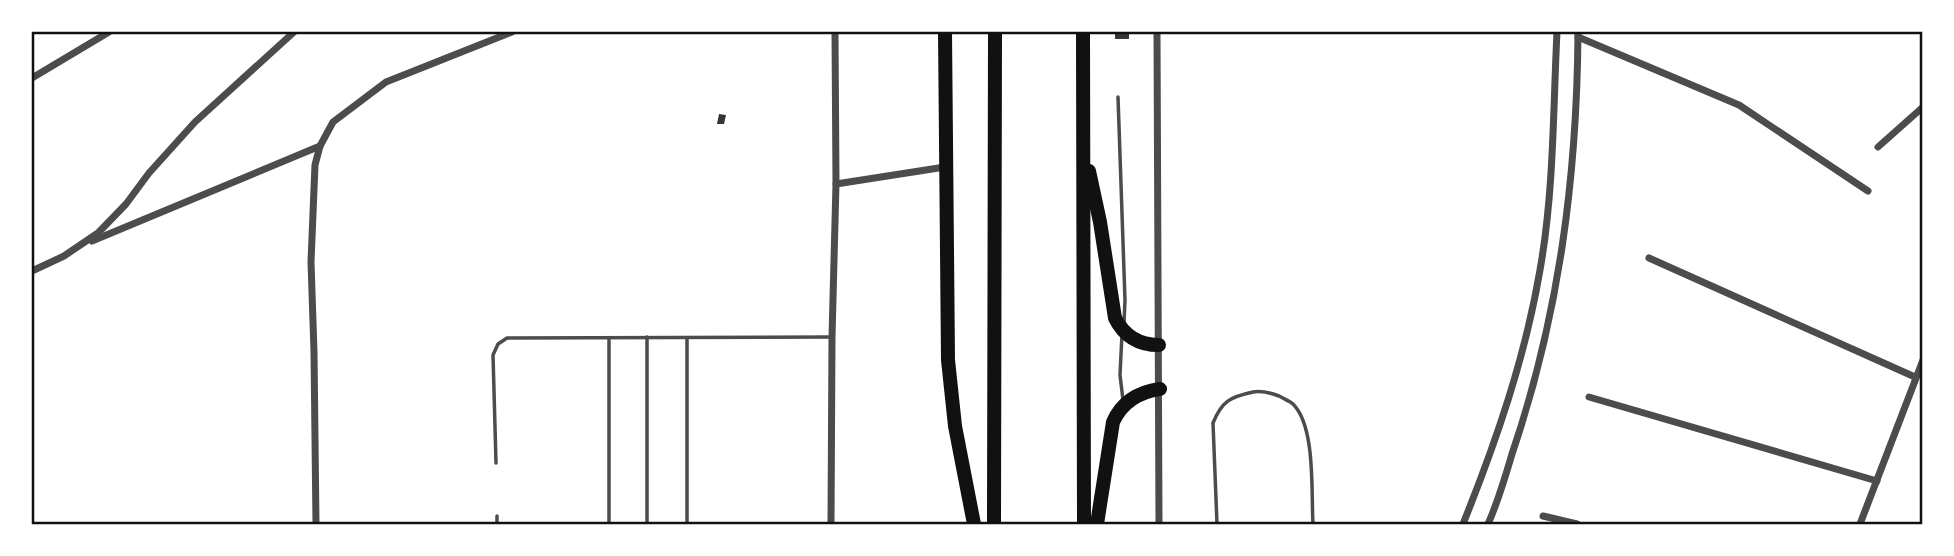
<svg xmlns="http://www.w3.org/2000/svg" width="1954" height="556" viewBox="0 0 1954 556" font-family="Barlow,sans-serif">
<rect width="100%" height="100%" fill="#fff"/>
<g fill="#353535">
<rect x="1115" y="32" width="14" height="7"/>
<polygon points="719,114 726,115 724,124 717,124"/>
</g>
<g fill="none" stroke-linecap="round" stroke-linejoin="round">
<g stroke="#4c4c4c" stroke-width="3.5">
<polyline points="1118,97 1125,300 1124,323"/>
<polyline points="1122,334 1120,375 1123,400"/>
<polyline points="647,337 647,524"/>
<polyline points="609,338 609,524"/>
<polyline points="687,338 687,524"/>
<polyline points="496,463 493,355 498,344 507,338 832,337"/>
<polyline points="497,524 497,516"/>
<path d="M1217 524 1213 423C1222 401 1230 397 1253 392 1262 390 1271 393 1279 396 1284 399 1290 401 1293 404 1316 427 1311 493 1313 524"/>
</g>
<g stroke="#4c4c4c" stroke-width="7">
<polyline points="1157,32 1159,524"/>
<polyline points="1578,37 1739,105 1868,191"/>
<polyline points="32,78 109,32"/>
<polyline points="1878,147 1923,107"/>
<polyline points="836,184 945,167"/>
<polyline points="92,241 320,146"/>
<polyline points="1649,258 1915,377"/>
<polyline points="32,271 64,256 98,233 126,204 149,173 195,122 294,32"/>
<polyline points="1589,397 1877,481"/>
<polyline points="1543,516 1577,524"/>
<polyline points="316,524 314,352 311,262 315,165 320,146 333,122 386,82 512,32"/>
<polyline points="831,524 832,337 836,184 835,32"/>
<path d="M1463 524C1496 442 1525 358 1540 270 1554 191 1553 111 1557 32"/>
<path d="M1488 524C1498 502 1505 478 1512 454 1559 316 1577 177 1578 32"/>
<polyline points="1860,524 1923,360"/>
</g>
<g stroke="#111" stroke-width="14">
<polyline points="945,32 948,360 955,426 974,524"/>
<polyline points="1083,32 1084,524"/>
<path d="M1089 171 1100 222 1115 318C1124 336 1139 345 1159 345"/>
<polyline points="994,524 995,32"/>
<path d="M1097 524 1113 422C1122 402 1138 392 1160 389"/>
</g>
</g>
<rect width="1954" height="556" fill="none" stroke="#ffffff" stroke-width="66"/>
<rect x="33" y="33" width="1888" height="490" fill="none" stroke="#111" stroke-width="2.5"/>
</svg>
